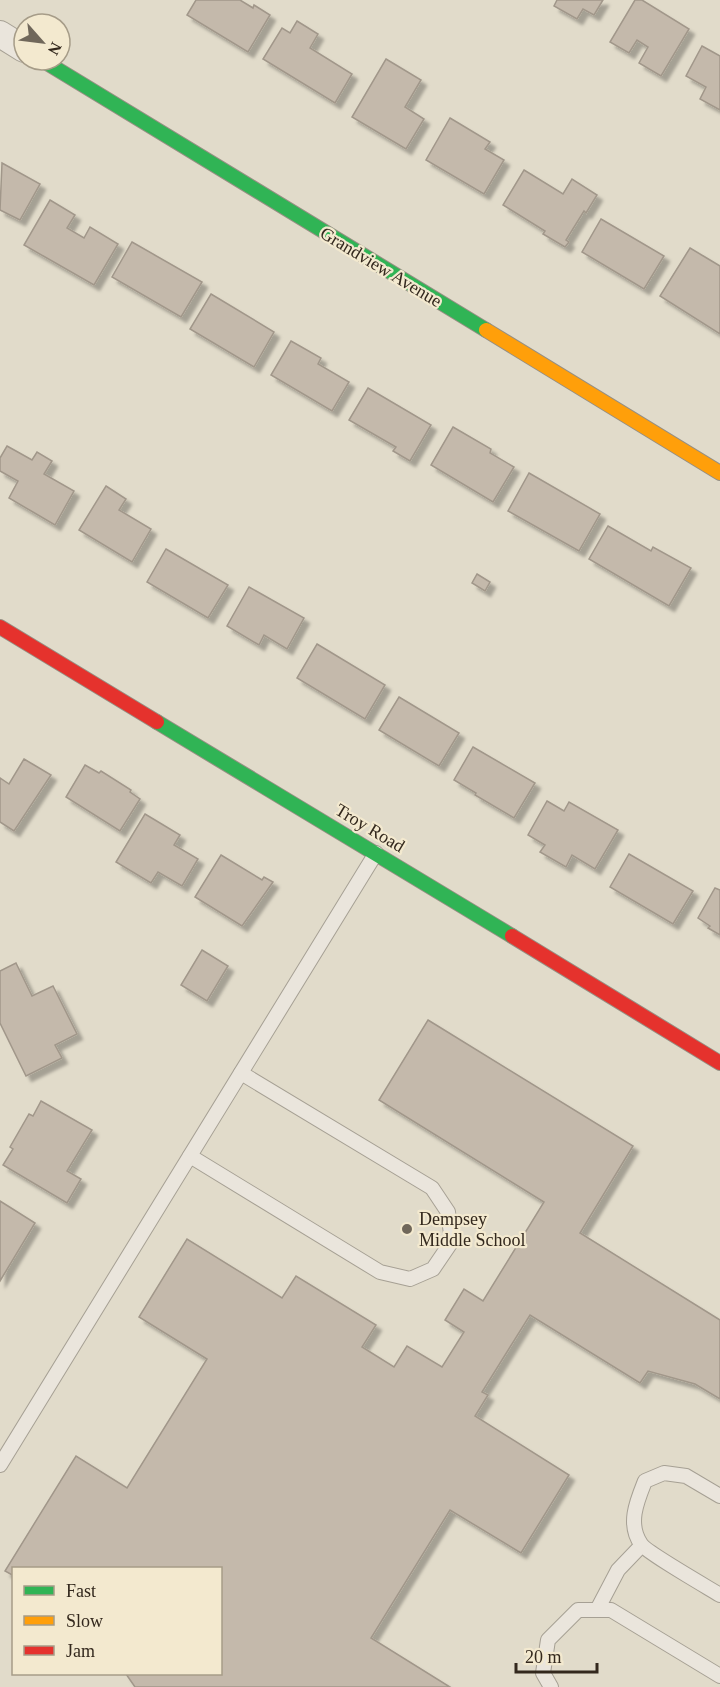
<svg xmlns="http://www.w3.org/2000/svg" width="720" height="1687" viewBox="0 0 720 1687" font-family="Georgia,serif">
<defs>
<filter id="shadow"><feDropShadow dx="5.5" dy="5.5" stdDeviation="1.5" flood-color="#0004"/></filter>
</defs>
<rect width="100%" height="100%" fill="#e1dbca"/>
<g fill="#c4b9ab" stroke="#a1978a" stroke-width="1.5" filter="url(#shadow)">
<polygon points="196,0 240,0 253,8 254,5 270,15 248,52 187,15"/>
<polygon points="557,0 603,0 594,15 583,9 577,19 554,6"/>
<polygon points="635,0 642,0 689,29 661,76 639,63 648,47 637,40 629,53 610,42"/>
<polygon points="297,21 318,34 310,48 352,74 335,103 263,59 282,28 290,33"/>
<polygon points="702,46 720,56 720,110 700,99 706,87 686,76"/>
<polygon points="386,59 421,80 405,107 424,119 406,149 352,117"/>
<polygon points="450,118 490,142 485,149 504,160 484,194 426,160"/>
<polygon points="2,163 40,184 20,220 0,210"/>
<polygon points="524,170 563,194 572,179 597,195 586,213 584,211 566,240 569,242 565,247 543,234 545,231 503,205"/>
<polygon points="50,200 75,215 67,228 84,238 90,227 118,244 94,285 24,245"/>
<polygon points="601,219 664,256 644,289 582,252"/>
<polygon points="132,242 202,282 181,317 112,277"/>
<polygon points="690,248 720,266 720,334 660,296"/>
<polygon points="211,294 274,332 254,367 190,329"/>
<polygon points="291,341 321,358 318,364 349,382 332,411 271,375"/>
<polygon points="368,388 431,425 410,461 393,451 396,447 349,420"/>
<polygon points="453,427 491,449 490,453 514,467 493,502 431,465"/>
<polygon points="7,446 32,460 37,452 52,461 44,474 74,491 55,525 9,498 18,481 0,471 0,458"/>
<polygon points="529,473 600,514 579,551 508,511"/>
<polygon points="106,486 126,499 119,510 151,529 132,562 79,530"/>
<polygon points="608,526 651,551 653,547 691,568 669,606 589,559"/>
<polygon points="166,549 228,585 208,618 147,582"/>
<polygon points="477,574 490,582 485,591 472,583"/>
<polygon points="249,587 304,618 287,649 264,635 259,645 227,626"/>
<polygon points="317,644 385,685 365,719 297,678"/>
<polygon points="399,697 459,733 439,766 379,730"/>
<polygon points="473,747 535,783 514,818 475,795 476,793 454,780"/>
<polygon points="24,759 51,775 14,831 0,822 0,778 9,784"/>
<polygon points="85,765 99,773 101,771 131,790 130,792 140,799 120,831 66,797"/>
<polygon points="547,801 564,811 569,802 618,830 595,869 572,855 566,867 540,852 545,845 528,835"/>
<polygon points="145,814 180,835 174,845 198,859 182,886 158,872 151,883 116,862"/>
<polygon points="629,854 693,891 673,924 610,887"/>
<polygon points="221,855 262,880 264,877 273,882 242,926 195,897"/>
<polygon points="715,888 720,890 720,935 708,928 710,926 698,918"/>
<polygon points="202,950 228,966 207,1001 181,985"/>
<polygon points="16,963 32,996 53,986 77,1034 55,1045 62,1058 26,1076 0,1023 0,971"/>
<polygon points="428,1020 633,1146 580,1233 720,1320 720,1399 695,1384 648,1371 640,1383 530,1315 482,1392 488,1395 475,1416 569,1475 521,1553 450,1510 371,1638 450,1687 135,1687 126,1674 220,1674 220,1568 14,1568 14,1576 5,1571 76,1456 127,1488 207,1359 139,1317 187,1239 282,1298 296,1276 376,1325 362,1347 394,1367 407,1346 442,1367 464,1332 445,1320 464,1289 483,1301 544,1202 379,1100"/>
<polygon points="41,1101 92,1130 67,1171 81,1179 67,1203 3,1165 13,1149 10,1147 29,1114 33,1116"/>
<polygon points="0,1201 35,1223 0,1281"/>
</g>
<g fill="none" stroke-linecap="round" stroke-linejoin="round">
<g stroke="#a6a094" stroke-width="16">
<g id="lane">
<polyline points="190,1156 380,1272 410,1279 433,1269 452,1241 448,1212 432,1188 241,1073"/>
<polyline points="0,1465 376,853"/>
<path d="M720 1496 686 1476 664 1473 645 1481C637 1501 627 1524 641 1544 646 1552 707 1587 720 1595"/>
<polyline points="597,1610 618,1570 641,1546"/>
<polyline points="551,1687 543,1673 548,1640 578,1610 611,1610 720,1676"/>
</g>
</g>
<g stroke="#a6a094" stroke-width="28">
<polyline id="street" points="0,34 24,49"/>
</g>
<g stroke="#968f83" stroke-width="16">
<g id="fast">
<polyline points="42,60 486,330"/>
<polyline points="157,722 512,936"/>
</g>
</g>
<g stroke="#968f83" stroke-width="16">
<polyline id="slow" points="486,330 720,473"/>
</g>
<g stroke="#968f83" stroke-width="16">
<g id="jam">
<polyline points="0,627 157,722"/>
<polyline points="512,936 720,1063"/>
</g>
</g>
<use href="#lane" stroke="#eae5dc" stroke-width="14"/>
<use href="#street" stroke="#eae5dc" stroke-width="26"/>
<use href="#fast" stroke="#30b455" stroke-width="14"/>
<use href="#slow" stroke="#ff9f0a" stroke-width="14"/>
<use href="#jam" stroke="#e5322d" stroke-width="14"/>
</g>
<circle fill="#70675a" stroke="#f3e9cf" stroke-width="2" cx="407" cy="1229" r="6"/>
<g text-anchor="middle" stroke-width="4.5" stroke-linejoin="round" paint-order="stroke">
<g font-size="18" fill="#33281d" stroke="#f3e9cf">
<text transform="translate(381 267) rotate(31)" y="6">Grandview Avenue</text>
<text transform="translate(370 828) rotate(31)" y="6">Troy Road</text>
</g>
<g font-size="18" fill="#33281d" stroke="#f3e9cf" text-anchor="start">
<text x="419" y="1225">Dempsey<tspan x="419" dy="21">Middle School</tspan></text>
</g>
</g>
<rect x="12" y="1567" width="210" height="108" fill="#f3e9cf" stroke="#a69c88" stroke-width="1.5"/>
<rect x="24" y="1586" width="30" height="9" fill="#30b455" stroke="#a69c88" stroke-width="1.5"/>
<text x="66" y="1597" font-size="18" fill="#33281d">Fast</text>
<rect x="24" y="1616" width="30" height="9" fill="#ff9f0a" stroke="#a69c88" stroke-width="1.5"/>
<text x="66" y="1627" font-size="18" fill="#33281d">Slow</text>
<rect x="24" y="1646" width="30" height="9" fill="#e5322d" stroke="#a69c88" stroke-width="1.5"/>
<text x="66" y="1657" font-size="18" fill="#33281d">Jam</text>
<g transform="translate(42 42) rotate(118)"><circle r="28" fill="#f3e9cf" stroke="#a69c88" stroke-width="1.5"/>
<path d="M0-4.5L10 22L0 15L-10 22Z" fill="#70675a"/>
<text y="-9" font-size="16" font-weight="bold" text-anchor="middle" fill="#33281d">N</text>
</g>
<path d="M516 1663v9h81v-9" fill="none" stroke="#33281d" stroke-width="3"/>
<text x="525" y="1663" font-size="18" fill="#33281d" stroke="#f3e9cf" stroke-width="4.5" paint-order="stroke">20 m</text>
</svg>
